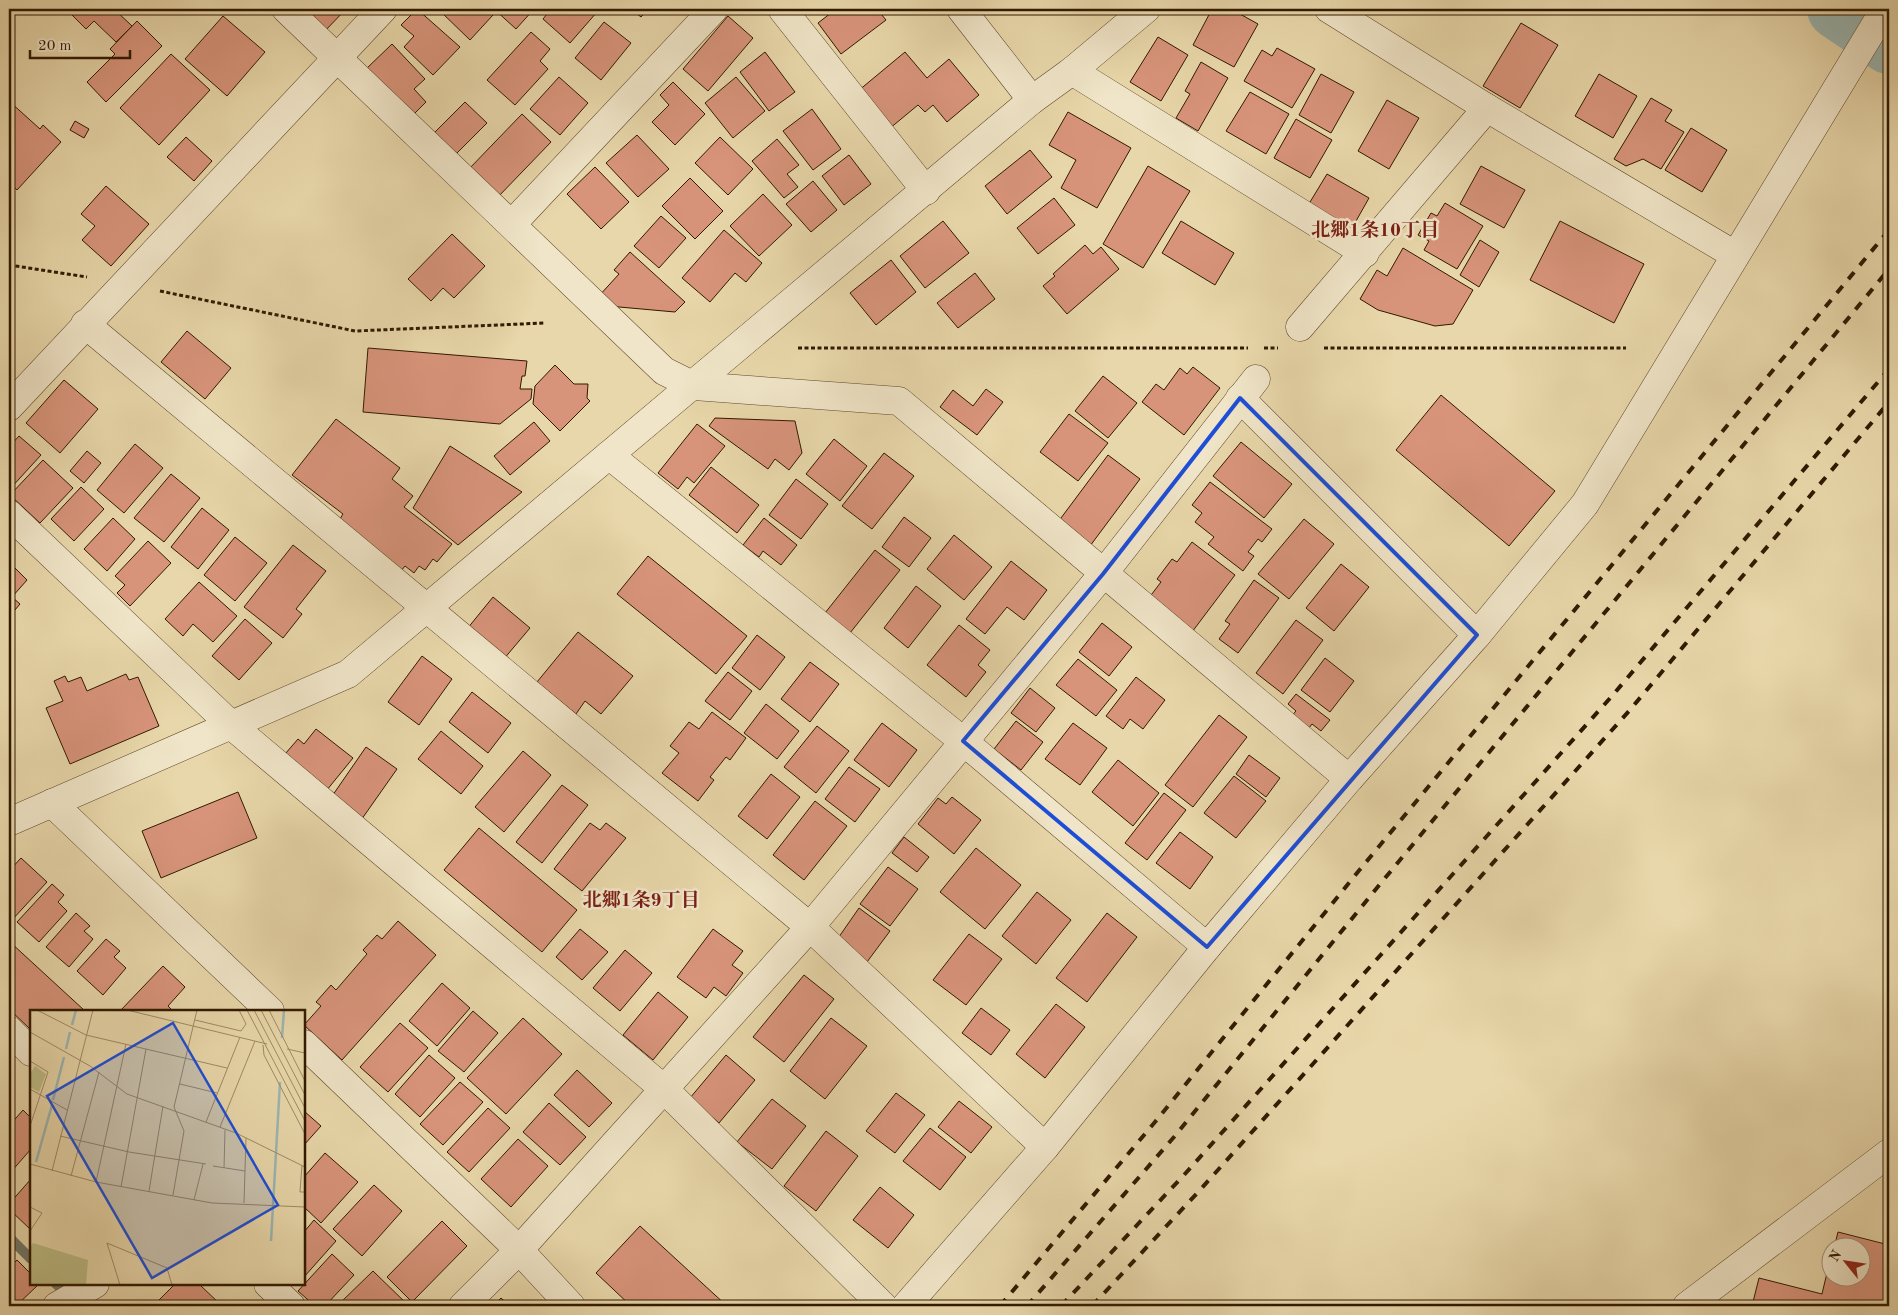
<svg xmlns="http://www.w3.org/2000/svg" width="1898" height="1315" viewBox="0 0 1898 1315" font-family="'Old Standard TT','Noto Serif JP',serif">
<rect width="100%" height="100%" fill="#e8d7aa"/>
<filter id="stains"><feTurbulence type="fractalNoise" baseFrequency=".004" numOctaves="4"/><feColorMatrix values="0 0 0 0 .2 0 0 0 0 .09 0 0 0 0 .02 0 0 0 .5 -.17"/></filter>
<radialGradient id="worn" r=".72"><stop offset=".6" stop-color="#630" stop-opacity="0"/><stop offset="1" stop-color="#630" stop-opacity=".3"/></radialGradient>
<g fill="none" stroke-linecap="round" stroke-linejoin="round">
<g stroke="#71786b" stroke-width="10">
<polyline points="9,1237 31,1259"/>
<polyline points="56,1284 63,1290"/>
</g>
<polyline stroke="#9bb7b3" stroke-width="60" points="1837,9 1889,44"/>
</g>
<g fill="#d8947b" stroke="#311900">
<polygon points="66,9 114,9 132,26 116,42 94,21 86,29"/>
<polygon points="297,9 346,9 323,33"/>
<polygon points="417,9 460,47 433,75 404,47 414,36 401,25"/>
<polygon points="438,9 486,9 493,15 470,40"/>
<polygon points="494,9 534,9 516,29"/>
<polygon points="551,9 594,9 597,12 570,43 543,19"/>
<polygon points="631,9 648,9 641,17"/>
<polygon points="836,9 865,9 867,11 877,9 886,20 841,54 818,23"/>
<polygon points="1212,9 1231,9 1258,24 1234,67 1193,45"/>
<polygon points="223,16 265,52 227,96 185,59"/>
<polygon points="728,16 753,38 708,91 683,69"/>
<polygon points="137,21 162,46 106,102 87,82 115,54 110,49"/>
<polygon points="604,22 631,43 601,80 575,58"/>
<polygon points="1521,23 1558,45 1520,108 1483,86"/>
<polygon points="531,32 550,49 540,61 548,69 515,105 487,80"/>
<polygon points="1158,37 1188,55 1161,101 1130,82"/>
<polygon points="392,44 425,79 414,89 426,102 411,117 365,70"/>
<polygon points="1277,48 1315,69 1292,108 1244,81 1262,50 1272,56"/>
<polygon points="765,52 795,92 769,111 740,72"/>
<polygon points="905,52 927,78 949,59 979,95 947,122 933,105 925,112 918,105 889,129 858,91"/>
<polygon points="171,54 210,90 159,145 120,108"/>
<polygon points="1201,62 1228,78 1198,131 1176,118 1190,94 1185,91"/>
<polygon points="1321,74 1354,92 1331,133 1299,115"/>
<polygon points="1599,74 1637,96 1613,138 1575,116"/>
<polygon points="559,77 588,103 560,135 530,109"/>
<polygon points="736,77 765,111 733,138 705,103"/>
<polygon points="673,82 705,114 675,145 652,122 669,105 660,95"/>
<polygon points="1250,92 1289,114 1266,154 1226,131"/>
<polygon points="1651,98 1672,110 1665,121 1684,132 1661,169 1643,159 1626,166 1614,159"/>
<polygon points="1387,100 1419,118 1389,169 1358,151"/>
<polygon points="9,101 40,129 43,125 61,142 17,190 9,182"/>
<polygon points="465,102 487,123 454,156 433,134"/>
<polygon points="812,109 841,149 813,170 783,131"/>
<polygon points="1068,112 1131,148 1097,208 1061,188 1076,160 1049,145"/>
<polygon points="522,114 551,142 496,199 467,171"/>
<polygon points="1296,119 1332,140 1310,178 1274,158"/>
<polygon points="75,121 89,129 84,138 70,130"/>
<polygon points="1691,128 1727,150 1702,192 1665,170"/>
<polygon points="637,135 669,169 638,197 606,163"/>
<polygon points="186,137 212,161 194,181 167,157"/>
<polygon points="720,137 753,169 728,195 695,163"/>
<polygon points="777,139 799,165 787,174 798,187 784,198 752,161"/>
<polygon points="1030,150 1052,177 1007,214 985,186"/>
<polygon points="849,155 871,184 844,205 822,176"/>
<polygon points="1148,166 1190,191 1143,268 1103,244"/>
<polygon points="1481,166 1525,190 1504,228 1460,204"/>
<polygon points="595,167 629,202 601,229 567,194"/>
<polygon points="1327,174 1369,198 1347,237 1304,212"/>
<polygon points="690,178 723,211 695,239 662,206"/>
<polygon points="813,181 837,210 811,232 786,204"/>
<polygon points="106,186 149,224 111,266 82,240 95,226 81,214"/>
<polygon points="763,194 792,225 759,256 730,226"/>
<polygon points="1054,198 1075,225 1038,254 1017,228"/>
<polygon points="1445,203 1483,226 1457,269 1424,250 1429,241 1418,235 1431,213 1437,216"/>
<polygon points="661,216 686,238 659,268 634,246"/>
<polygon points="943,221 969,253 925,288 900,256"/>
<polygon points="1181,221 1234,253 1215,285 1162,253"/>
<polygon points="1560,221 1644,264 1614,323 1530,280"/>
<polygon points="724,230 762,263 746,282 735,273 710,302 682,278"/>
<polygon points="452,234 485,266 454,298 443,288 431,301 408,279"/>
<polygon points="1480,240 1499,252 1479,287 1460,275"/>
<polygon points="1085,245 1093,254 1101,247 1119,269 1067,314 1043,286 1055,276 1053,274"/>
<polygon points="1403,248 1473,290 1453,324 1435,326 1378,310 1360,299 1377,270 1387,276"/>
<polygon points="630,252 685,302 675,312 608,306 598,297 619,274 614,270"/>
<polygon points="891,260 916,292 876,325 850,293"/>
<polygon points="975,273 995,299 958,328 937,303"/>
<polygon points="187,331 231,368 205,399 161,362"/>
<polygon points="368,348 527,361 525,376 522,376 520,389 532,389 531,399 500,424 363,412"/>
<polygon points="555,365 574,384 588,384 587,398 590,401 560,431 533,404 535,386"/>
<polygon points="1193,367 1220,388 1184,435 1142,402 1156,384 1164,390 1180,368 1187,374"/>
<polygon points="1103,376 1137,403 1108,438 1075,411"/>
<polygon points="64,380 98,409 60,453 26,423"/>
<polygon points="986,389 1003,402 977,435 940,407 953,390 973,406"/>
<polygon points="1441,395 1555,491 1509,546 1396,450"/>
<polygon points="1069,414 1108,443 1078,481 1040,452"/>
<polygon points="715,418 795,421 802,453 789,470 775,459 768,469 709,426"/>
<polygon points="336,419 400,468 392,479 413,496 404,507 452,544 437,562 433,559 425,570 419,566 414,573 405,566 401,571 338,522 343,514 292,475"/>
<polygon points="534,422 550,441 510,475 494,456"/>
<polygon points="697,424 725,446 694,483 687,477 678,489 658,473"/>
<polygon points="19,436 41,455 9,490 9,447"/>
<polygon points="834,439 867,466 840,501 806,474"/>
<polygon points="1241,442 1292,484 1264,518 1213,476"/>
<polygon points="135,444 163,468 124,513 97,490"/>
<polygon points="450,446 522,492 458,545 413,508"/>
<polygon points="87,451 101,463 84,483 70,471"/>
<polygon points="884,453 914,476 872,529 842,506"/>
<polygon points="1108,455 1140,479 1090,546 1058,522"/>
<polygon points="43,460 73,488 40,523 10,495"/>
<polygon points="711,467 759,505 737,533 689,495"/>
<polygon points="171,474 200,498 164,542 134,518"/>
<polygon points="796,479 828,504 801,539 769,515"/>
<polygon points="1210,482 1272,529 1262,542 1258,539 1248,552 1254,556 1243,571 1208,544 1214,537 1195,522 1202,513 1192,505"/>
<polygon points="81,487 104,509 74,541 51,519"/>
<polygon points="202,508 229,530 198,569 171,547"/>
<polygon points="904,517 931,538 909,567 882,547"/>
<polygon points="113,518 135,539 107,571 84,549"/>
<polygon points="764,518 797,545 781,565 763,551 759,557 743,545"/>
<polygon points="1304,519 1334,544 1289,599 1258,574"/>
<polygon points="954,535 992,567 964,600 927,569"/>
<polygon points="235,537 267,563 235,601 204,575"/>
<polygon points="148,541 171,563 130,606 117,593 125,585 115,576"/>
<polygon points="1192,542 1235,575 1189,636 1145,603 1161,582 1157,579 1172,559 1177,562"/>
<polygon points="293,545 326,571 296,609 302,614 283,638 244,607"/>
<polygon points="875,550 900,570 850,633 825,613"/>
<polygon points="648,556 747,636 716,674 617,594"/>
<polygon points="1011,561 1047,590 1024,620 1007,607 985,634 966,619"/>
<polygon points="9,562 27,580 12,597 20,604 9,617"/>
<polygon points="1341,564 1369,587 1334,631 1306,608"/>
<polygon points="1254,580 1279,598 1238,653 1219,639 1230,624 1225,621"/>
<polygon points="199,582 237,616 213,642 193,624 183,636 165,619"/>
<polygon points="916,586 941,606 908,648 884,628"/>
<polygon points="493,597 530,628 503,660 467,629"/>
<polygon points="245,619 272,643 239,680 212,656"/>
<polygon points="1296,620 1323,640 1283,694 1256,673"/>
<polygon points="1102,623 1132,647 1109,676 1079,652"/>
<polygon points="959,625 990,650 978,665 986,672 966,697 927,665"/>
<polygon points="578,632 633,676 601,714 585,701 576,714 537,682"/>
<polygon points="757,635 785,657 760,690 732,668"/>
<polygon points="422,656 452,679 419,725 388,702"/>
<polygon points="1325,658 1354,681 1330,712 1301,690"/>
<polygon points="1078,659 1117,690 1096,716 1056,685"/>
<polygon points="810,662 839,684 810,722 781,699"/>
<polygon points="728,672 752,691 730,720 705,701"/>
<polygon points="126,674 129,680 138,677 159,726 70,764 46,708 63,701 54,681 65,676 68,682 81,677 87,691"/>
<polygon points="1136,677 1165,700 1143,729 1130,719 1123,729 1106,716"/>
<polygon points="1030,688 1055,708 1036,732 1011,713"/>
<polygon points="472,692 511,723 488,753 449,722"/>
<polygon points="1296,694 1330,720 1321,731 1312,724 1306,732 1289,719 1296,711 1288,704"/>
<polygon points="766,704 799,731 777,759 744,733"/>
<polygon points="712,712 746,738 730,760 726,757 710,777 714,780 698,801 662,773 679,753 670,746 689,722 699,729"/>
<polygon points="1219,715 1247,737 1193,807 1165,785"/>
<polygon points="1016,721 1043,742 1021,770 994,749"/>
<polygon points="882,723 917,750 889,787 854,760"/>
<polygon points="1073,723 1107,748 1080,785 1045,759"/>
<polygon points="817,726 849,751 816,793 784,767"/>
<polygon points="316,729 353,758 322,796 279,761 298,739 304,744"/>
<polygon points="441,731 483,766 461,794 418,759"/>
<polygon points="366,747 397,769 359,823 328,802"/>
<polygon points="523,751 551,775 504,832 475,807"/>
<polygon points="1249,755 1280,778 1266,797 1236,774"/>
<polygon points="1118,760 1159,793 1133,826 1092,792"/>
<polygon points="849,767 880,789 855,822 825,799"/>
<polygon points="771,774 800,797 767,839 738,816"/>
<polygon points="1234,776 1266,801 1236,838 1204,813"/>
<polygon points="562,785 588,805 542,863 516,842"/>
<polygon points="238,792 257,838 161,878 142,831"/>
<polygon points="1164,793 1186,810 1147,860 1125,843"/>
<polygon points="952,797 981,820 954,854 918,824 938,798 946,804"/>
<polygon points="815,801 847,826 804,880 773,855"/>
<polygon points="590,823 600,830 606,823 626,838 582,891 554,869"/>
<polygon points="479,828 577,910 542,952 444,870"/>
<polygon points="1180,832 1213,857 1190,889 1156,863"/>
<polygon points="904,837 929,857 917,872 892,853"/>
<polygon points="976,848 1021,885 985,929 940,892"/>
<polygon points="21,858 47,882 11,921 9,919 9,871"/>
<polygon points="888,867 918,889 890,926 860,904"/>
<polygon points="52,884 64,895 58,902 67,911 39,942 17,922"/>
<polygon points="1037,892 1071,920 1036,964 1002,936"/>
<polygon points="859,908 890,931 864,966 834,944"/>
<polygon points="76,913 90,926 84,931 93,939 69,967 46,947"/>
<polygon points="1107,913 1137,937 1087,1002 1056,978"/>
<polygon points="398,921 436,955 342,1060 304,1025 321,1006 316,1002 331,985 336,990 367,954 363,950 377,935 382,939"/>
<polygon points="580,929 608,952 582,980 556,957"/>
<polygon points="713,929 743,951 732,965 743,973 726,996 714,987 706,998 677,977"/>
<polygon points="969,934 1002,959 966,1005 933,980"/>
<polygon points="106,939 120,951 114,957 126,968 103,995 77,971"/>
<polygon points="10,942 85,1011 31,1011 31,1025 29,1028 9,1009"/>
<polygon points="625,950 652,973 620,1011 593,988"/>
<polygon points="163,966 185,987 168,1006 173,1011 120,1011"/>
<polygon points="804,975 834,999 784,1062 753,1037"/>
<polygon points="442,983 470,1008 437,1046 409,1021"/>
<polygon points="658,992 688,1017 653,1060 623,1035"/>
<polygon points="1056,1004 1085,1027 1045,1078 1016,1054"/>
<polygon points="981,1008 1010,1030 991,1055 962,1033"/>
<polygon points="473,1011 498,1033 464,1072 438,1051"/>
<polygon points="523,1018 562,1054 506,1114 467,1078"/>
<polygon points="831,1018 867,1046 825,1099 790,1071"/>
<polygon points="400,1023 428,1048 388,1092 360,1067"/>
<polygon points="429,1055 455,1078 420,1117 395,1094"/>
<polygon points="726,1055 755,1080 719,1123 690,1098"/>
<polygon points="577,1070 612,1103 589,1127 554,1095"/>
<polygon points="460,1082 483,1102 443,1145 420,1124"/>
<polygon points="896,1093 925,1115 895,1153 866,1131"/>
<polygon points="772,1099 806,1126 772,1169 737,1142"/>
<polygon points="959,1101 992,1127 971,1153 938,1127"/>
<polygon points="549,1103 586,1137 560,1165 523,1132"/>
<polygon points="488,1108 510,1128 469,1172 447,1152"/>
<polygon points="23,1110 31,1118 31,1149 10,1173 9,1126"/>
<polygon points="304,1111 321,1126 304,1145"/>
<polygon points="930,1128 966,1157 940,1190 903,1161"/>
<polygon points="826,1131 858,1156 816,1211 784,1186"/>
<polygon points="518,1139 548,1166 511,1207 481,1179"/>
<polygon points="325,1153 358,1182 321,1223 304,1207 304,1177"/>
<polygon points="31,1179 31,1230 9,1209 9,1204"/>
<polygon points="374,1185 402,1211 362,1256 333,1229"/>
<polygon points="880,1187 914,1215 888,1248 853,1220"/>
<polygon points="314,1220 336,1241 304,1277 304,1232"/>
<polygon points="442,1221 467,1246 412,1302 387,1277"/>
<polygon points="640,1226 727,1306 631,1306 596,1273"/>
<polygon points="1838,1232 1889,1245 1889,1306 1752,1306 1759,1278 1822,1294 1830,1260 1830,1278 1860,1278 1860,1248 1834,1248"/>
<polygon points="332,1254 354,1275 325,1306 315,1306 298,1291"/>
<polygon points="17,1260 31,1274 31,1284 39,1284 16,1306 9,1306 9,1268"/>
<polygon points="373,1271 408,1305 407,1306 338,1305"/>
<polygon points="175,1284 199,1284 222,1306 153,1306"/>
<polygon points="501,1298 510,1306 493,1306"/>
</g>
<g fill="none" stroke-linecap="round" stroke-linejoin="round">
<g stroke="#5f482a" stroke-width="29">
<g id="minor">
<polyline points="286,9 664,371 694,386 899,401 1349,779"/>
<polyline points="782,9 926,191"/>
<polyline points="961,9 1032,100"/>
<polyline points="1329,9 1487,108 1735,255"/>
<polyline points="1072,71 1365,253"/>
<polyline points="512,224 714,9"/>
<polyline points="85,324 810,927 1045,1147"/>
<polyline points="1300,327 1487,108"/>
<polyline points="1240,398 1477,635"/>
<polyline points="9,407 383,9"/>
<polyline points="609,455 963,741 1207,947"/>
<polyline points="9,514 231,725 664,1089 883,1306"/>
<polyline points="52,803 270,1011"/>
<polyline points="9,822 348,674 1032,100 1072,71 1146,9"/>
<polyline points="9,1030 31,1052"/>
<polyline points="304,1044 519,1250 571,1306"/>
<polyline points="268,1284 291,1306"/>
<polyline points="57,1306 95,1284"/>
<polyline points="463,1306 519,1250 810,927 1103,574 1256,379"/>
<polyline points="1687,1306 1889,1153"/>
</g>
</g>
<g stroke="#5f482a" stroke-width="29">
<polyline id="tertiary" points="906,1306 1045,1147 1207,947 1349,779 1477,635 1585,504 1885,9"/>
</g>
<g stroke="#311900" stroke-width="3" stroke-dasharray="4 2.5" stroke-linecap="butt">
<polyline points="9,265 87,277"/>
<polyline points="160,291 355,331 545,323"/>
<polyline points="798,348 1248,348"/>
<polyline points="1264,348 1278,348"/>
<polyline points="1324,348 1626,348"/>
</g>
<use href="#minor" stroke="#f0e5c8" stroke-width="28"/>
<use href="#tertiary" stroke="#f0e5c8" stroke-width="28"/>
<g stroke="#311900" stroke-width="4" stroke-dasharray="9 9" stroke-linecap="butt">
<polyline points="1000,1306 1155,1122 1357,873 1889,230"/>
<polyline points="1027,1306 1174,1137 1376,889 1889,269"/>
<polyline points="1061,1306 1184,1175 1612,696 1889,369"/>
<polyline points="1092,1306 1200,1190 1629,711 1889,402"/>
</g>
</g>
<path fill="none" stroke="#1d4ed8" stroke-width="4" stroke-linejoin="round" d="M1240 398 1477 635 1207 947 963 741 1103 574Z"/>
<g text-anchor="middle" stroke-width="5" stroke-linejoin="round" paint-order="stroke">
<g font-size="19" font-weight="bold" fill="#7a1f14" stroke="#f0e5c8">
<text x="1375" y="236">北郷1条10丁目</text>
<text x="641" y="906">北郷1条9丁目</text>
</g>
</g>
<g transform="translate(30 1010)">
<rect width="275" height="275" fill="#e8d7aa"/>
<path d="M5 56 16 64 9 82 0 77V64ZM3 233 58 250 56 275H0V237Z" fill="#bdbc84"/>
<path fill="none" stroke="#9bb7b3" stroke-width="2.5" d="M42 15 46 0M252 28 254 0M36 39 40 22M23 90 34 47M6 152 22 95M241 231 250 72"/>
<path fill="none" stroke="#9f8b66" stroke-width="1" d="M7 0 56 25 197 58M97 0 237 34M217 0 275 111M224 0 275 98M231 0 275 85M239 0 275 71M165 10 211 21 216 14 209 0M0 22 60 56 97 84 206 123 275 157M233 35 234 45 275 124M257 39 275 43M0 51 18 62 0 116M150 74 187 83M0 79 37 100M176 112 210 27M190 117 225 31M30 126 99 142 176 154M0 154 66 172 182 193 275 197M272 155 270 182H275M183 156 215 161M194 158 195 120M22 161 63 0M41 166 69 62M66 172 96 34M91 177 116 39M119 181 133 96M143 185 154 121 144 97 167 0M164 190 173 154M214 193 216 128M0 197 12 203 0 221M77 233 137 258 142 275M77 233 90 275"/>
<path fill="#1d4ed8" fill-opacity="0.15" stroke="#1d4ed8" stroke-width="2.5" d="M143 13 248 195 122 268 17 86Z"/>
<rect width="275" height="275" fill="none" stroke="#311900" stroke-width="2.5"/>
</g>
<rect width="1898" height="1315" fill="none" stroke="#e8d7aa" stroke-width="30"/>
<rect x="10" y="10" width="1878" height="1295" fill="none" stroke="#311900" stroke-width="2.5"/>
<rect x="15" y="15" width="1868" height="1285" fill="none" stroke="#311900"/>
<g transform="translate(1846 1262) rotate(300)"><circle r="24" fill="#f0e5c8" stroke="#a49378"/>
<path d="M0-4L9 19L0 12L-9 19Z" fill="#8f2418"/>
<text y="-8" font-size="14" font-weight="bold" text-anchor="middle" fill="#311900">N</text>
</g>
<path d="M30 50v8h100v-8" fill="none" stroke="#311900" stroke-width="2.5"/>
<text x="38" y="50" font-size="15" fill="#311900" stroke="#f0e5c8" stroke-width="4" paint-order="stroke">20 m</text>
<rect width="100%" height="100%" filter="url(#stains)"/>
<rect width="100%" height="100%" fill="url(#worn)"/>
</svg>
